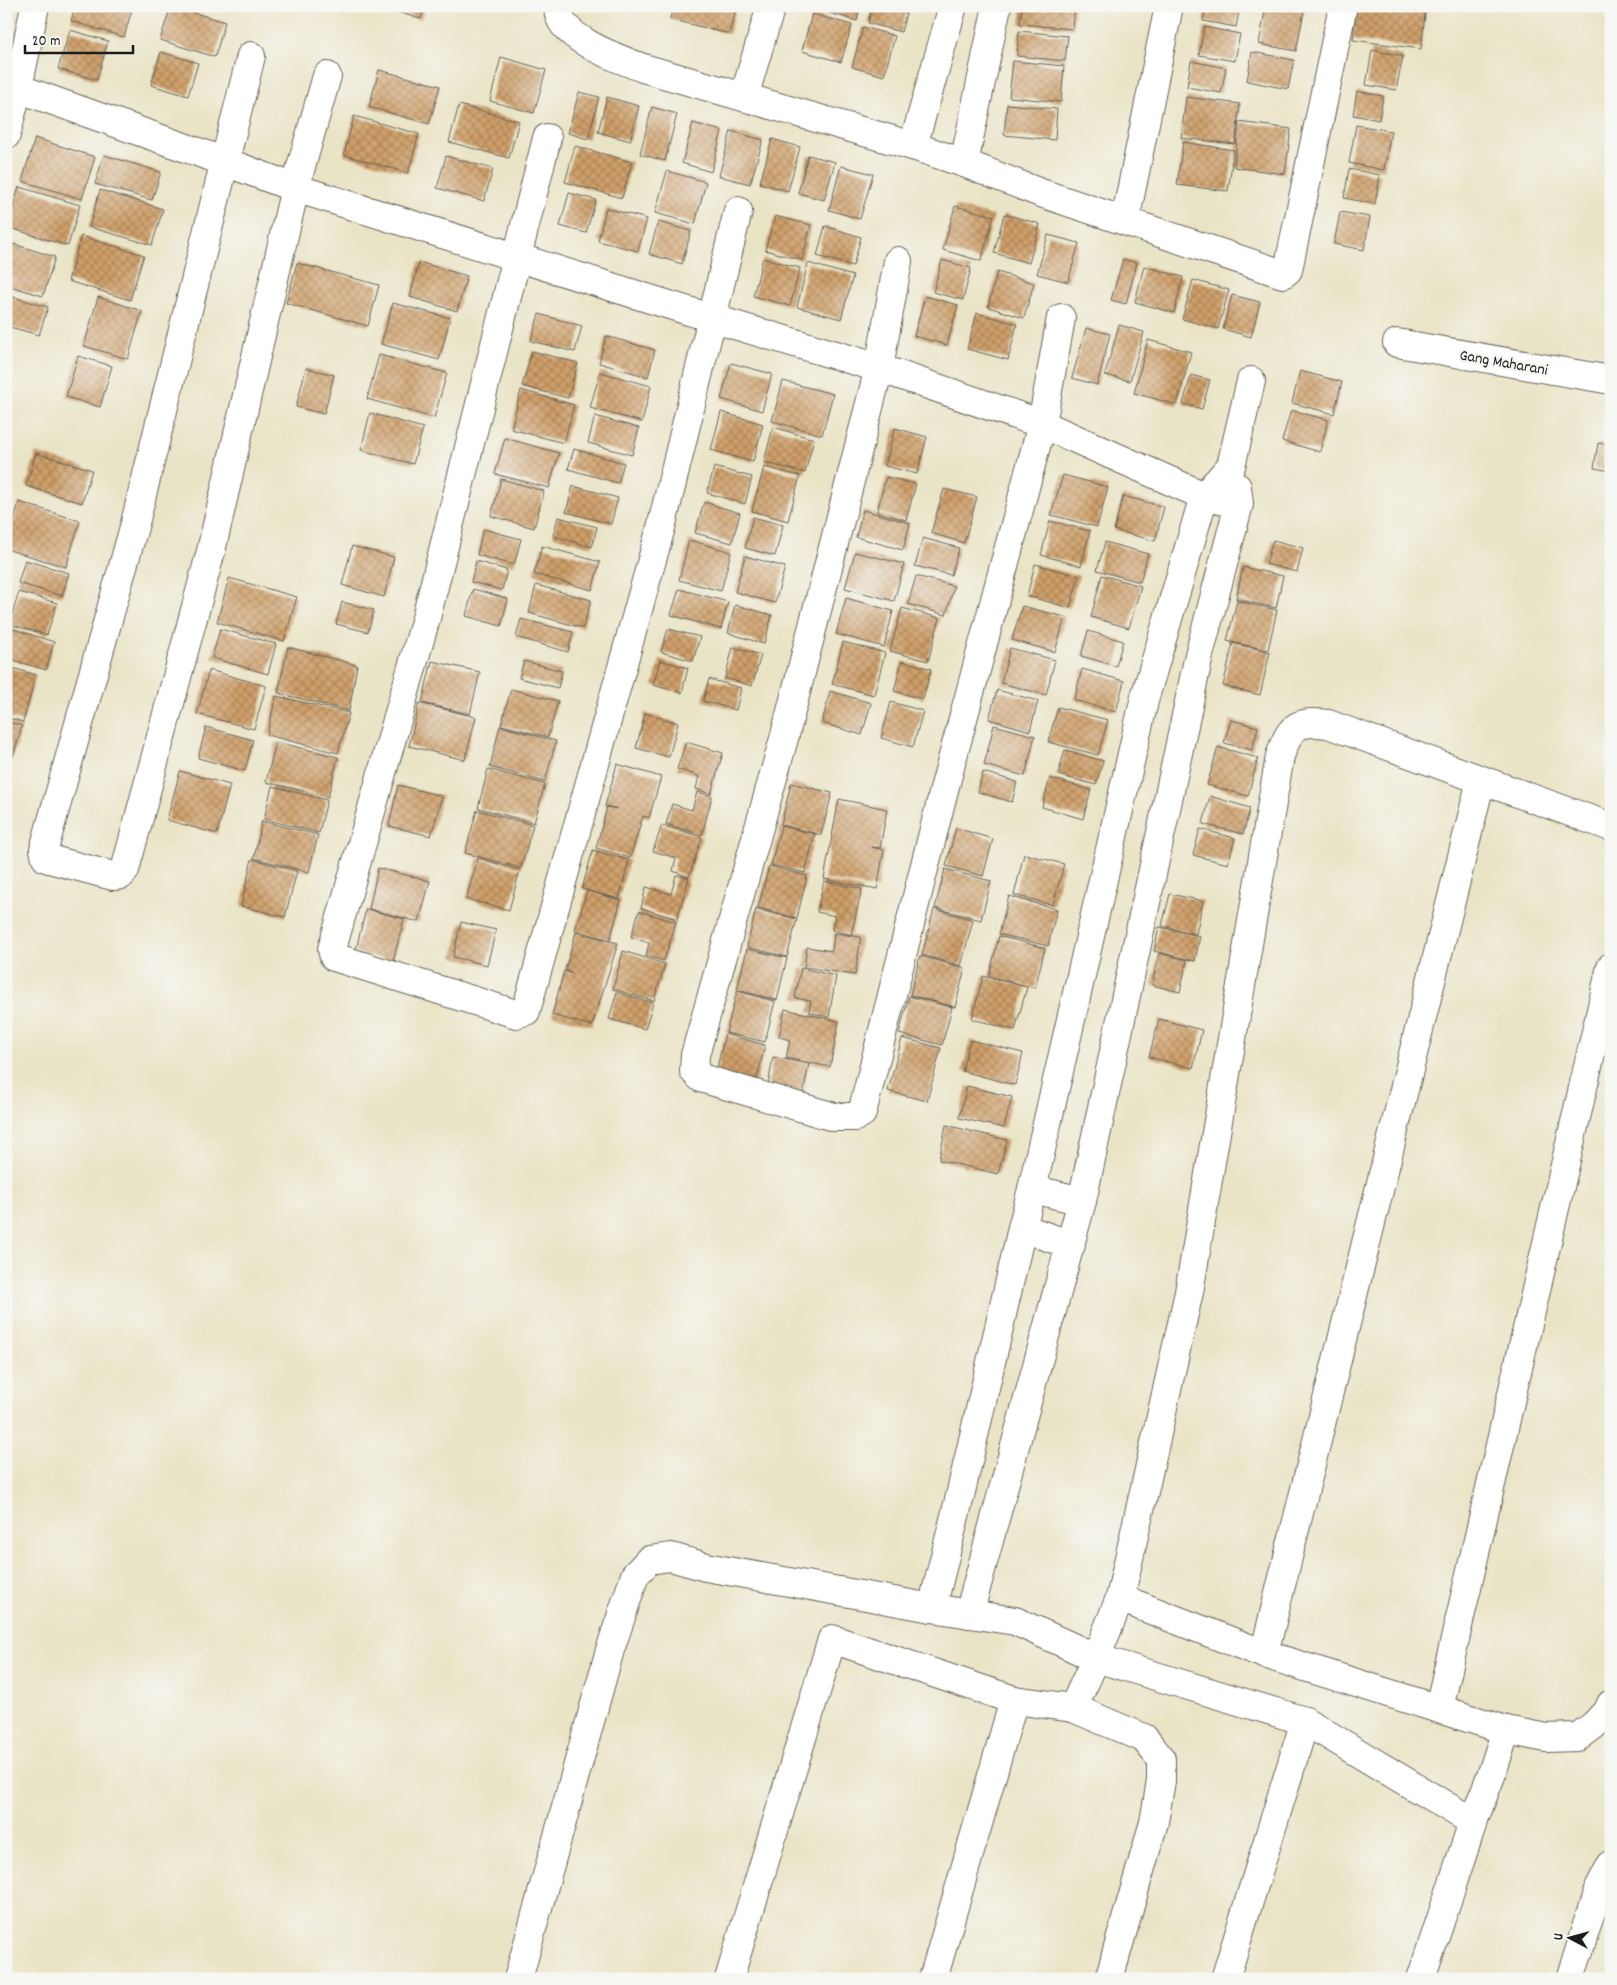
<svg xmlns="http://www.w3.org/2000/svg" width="1617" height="1985" viewBox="0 0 1617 1985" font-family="Dekko,sans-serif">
<defs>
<pattern id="building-cross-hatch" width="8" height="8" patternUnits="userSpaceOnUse" patternTransform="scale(1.25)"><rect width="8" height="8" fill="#d0a06a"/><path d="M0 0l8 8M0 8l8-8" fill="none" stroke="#a88256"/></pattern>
</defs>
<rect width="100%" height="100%" fill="#f6f6f2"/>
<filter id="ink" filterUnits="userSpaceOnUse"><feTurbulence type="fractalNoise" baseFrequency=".02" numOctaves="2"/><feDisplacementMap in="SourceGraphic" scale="10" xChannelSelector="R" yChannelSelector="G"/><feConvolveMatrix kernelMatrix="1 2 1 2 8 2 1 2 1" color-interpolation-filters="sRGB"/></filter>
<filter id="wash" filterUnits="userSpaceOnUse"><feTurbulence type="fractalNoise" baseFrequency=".0096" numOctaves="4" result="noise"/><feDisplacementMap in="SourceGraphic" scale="20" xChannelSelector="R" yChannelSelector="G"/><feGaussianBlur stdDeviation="1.12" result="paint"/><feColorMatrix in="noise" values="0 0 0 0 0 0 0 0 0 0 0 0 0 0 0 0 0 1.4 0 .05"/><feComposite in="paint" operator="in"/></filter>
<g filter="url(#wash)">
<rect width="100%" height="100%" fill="#eae4c6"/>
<g id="blocks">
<g fill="url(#building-cross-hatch)">
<polygon points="75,6 133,6 124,37 71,21"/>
<polygon points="171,6 225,22 215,57 160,40"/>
<polygon points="377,6 425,6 421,19"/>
<polygon points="673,6 737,6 729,34 670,19"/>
<polygon points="817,6 860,6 857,21 816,9"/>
<polygon points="872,6 908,6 901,32 868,23"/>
<polygon points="1022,6 1075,6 1073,29 1020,24"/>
<polygon points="1206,6 1240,6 1236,27 1203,21"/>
<polygon points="1266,6 1277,6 1304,11 1296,51 1259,44"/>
<polygon points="1305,6 1318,6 1318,9"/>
<polygon points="1357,6 1426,6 1421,49 1353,40"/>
<polygon points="812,14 852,25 841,62 802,51"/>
<polygon points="863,27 895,36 884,76 852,67"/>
<polygon points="1204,27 1240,34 1235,61 1199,55"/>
<polygon points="70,30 108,41 97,80 58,69"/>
<polygon points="1019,31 1068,36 1065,61 1017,56"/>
<polygon points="1372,50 1403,56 1396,90 1366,85"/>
<polygon points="161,52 198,63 188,96 151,85"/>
<polygon points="1252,52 1294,60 1288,89 1247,81"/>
<polygon points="501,57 546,70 534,113 490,101"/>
<polygon points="1013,61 1064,66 1061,102 1009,97"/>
<polygon points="1191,61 1226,68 1221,93 1187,87"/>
<polygon points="379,70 440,86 429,124 369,107"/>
<polygon points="1357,91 1383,96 1379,120 1353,115"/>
<polygon points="579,92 599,97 588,139 568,133"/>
<polygon points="607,97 639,106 630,141 598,132"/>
<polygon points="1186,97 1240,104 1235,144 1181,138"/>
<polygon points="1007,104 1057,109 1055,140 1004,135"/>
<polygon points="459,105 519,121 509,158 449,142"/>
<polygon points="652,107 677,114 665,161 640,154"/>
<polygon points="354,116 419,134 408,173 344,155"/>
<polygon points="1239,122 1291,129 1285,174 1234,167"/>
<polygon points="693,123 722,131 711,172 682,163"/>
<polygon points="1356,125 1391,131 1384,170 1349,163"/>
<polygon points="731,131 763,140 750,184 719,176"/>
<polygon points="35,138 95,157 82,199 22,181"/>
<polygon points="772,139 800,147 788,191 760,183"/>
<polygon points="1183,142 1234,150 1228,191 1177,185"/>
<polygon points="575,146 632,162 622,198 565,182"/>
<polygon points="104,155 161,172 152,200 95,184"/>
<polygon points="808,155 835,162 824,200 798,193"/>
<polygon points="446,156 493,169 484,201 437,188"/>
<polygon points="841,166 873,174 860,219 829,210"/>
<polygon points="1349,169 1380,175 1375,204 1344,198"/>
<polygon points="667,171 706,182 695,224 655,213"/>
<polygon points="19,187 80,205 68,246 7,227"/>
<polygon points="100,190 163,209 152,245 89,227"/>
<polygon points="569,193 596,200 586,233 560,226"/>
<polygon points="955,206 994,216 981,261 943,250"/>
<polygon points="606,208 647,219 638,251 598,241"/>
<polygon points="1340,212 1370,217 1364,250 1334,244"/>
<polygon points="1004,214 1040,224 1029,263 994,253"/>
<polygon points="775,216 811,225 802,260 765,250"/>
<polygon points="658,222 691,231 682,264 649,254"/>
<polygon points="825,226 861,237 853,266 817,256"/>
<polygon points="1048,235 1079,243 1068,282 1037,274"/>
<polygon points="81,236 144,255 130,300 68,281"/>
<polygon points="7,242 55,257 43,296 6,285"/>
<polygon points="763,258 800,268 790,306 753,296"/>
<polygon points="1123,259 1137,263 1126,304 1111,300"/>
<polygon points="942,260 971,268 963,300 933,292"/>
<polygon points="419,262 467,276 457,311 410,297"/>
<polygon points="297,263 379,285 368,326 286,303"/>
<polygon points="808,263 853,276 841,319 797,307"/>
<polygon points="1144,266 1183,277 1174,313 1135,302"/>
<polygon points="997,272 1034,283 1024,318 988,307"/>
<polygon points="1193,280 1229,290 1218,329 1182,319"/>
<polygon points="6,295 48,307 39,335 6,326"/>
<polygon points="1232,295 1260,302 1251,337 1223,329"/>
<polygon points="925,296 958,305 947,345 914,336"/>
<polygon points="98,297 142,311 128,359 84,346"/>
<polygon points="393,303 450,318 439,360 381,344"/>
<polygon points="977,313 1017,324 1008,360 967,349"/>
<polygon points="539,314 582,326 575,352 531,341"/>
<polygon points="1119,325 1144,332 1130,381 1105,375"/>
<polygon points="1086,328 1110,334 1097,385 1072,378"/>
<polygon points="606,336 655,350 648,377 599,363"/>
<polygon points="1148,340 1191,352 1177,405 1134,393"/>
<polygon points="532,351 578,363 568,398 522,386"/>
<polygon points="379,355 447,373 434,418 367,399"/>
<polygon points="78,356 112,366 100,407 66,397"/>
<polygon points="731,363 772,374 762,411 721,399"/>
<polygon points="306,368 334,375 324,414 296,407"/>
<polygon points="1300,371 1342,382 1334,414 1292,403"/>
<polygon points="600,372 651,386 642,422 590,408"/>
<polygon points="1191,375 1210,380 1202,409 1183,404"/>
<polygon points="783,381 833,394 822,435 772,421"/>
<polygon points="521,390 574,405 564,443 511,429"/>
<polygon points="1291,410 1328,420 1320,452 1282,441"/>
<polygon points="721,412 763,424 753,462 711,450"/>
<polygon points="370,413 423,428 413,464 361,450"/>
<polygon points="595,416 639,428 632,455 588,443"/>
<polygon points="773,427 814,439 805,473 764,462"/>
<polygon points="895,428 927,437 917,474 885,466"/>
<polygon points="505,438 559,453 549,488 495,474"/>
<polygon points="1598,443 1611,445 1611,471 1594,468"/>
<polygon points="574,449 624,463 618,483 568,469"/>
<polygon points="36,453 92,470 82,503 26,486"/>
<polygon points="714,467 752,477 745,504 707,493"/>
<polygon points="764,467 800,476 788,521 752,511"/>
<polygon points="1063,475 1108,487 1097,527 1051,515"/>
<polygon points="886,477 916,484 906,520 877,512"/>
<polygon points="501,479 544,491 534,528 491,516"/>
<polygon points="573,486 618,498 611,524 566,512"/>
<polygon points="944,489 977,497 964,543 931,533"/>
<polygon points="1123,496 1164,507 1155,541 1114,530"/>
<polygon points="19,502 80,521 66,567 6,549"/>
<polygon points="704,502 740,513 732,543 695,533"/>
<polygon points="863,510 910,523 903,550 856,537"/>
<polygon points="558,517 597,527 592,547 553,536"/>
<polygon points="753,517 783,525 775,556 745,548"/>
<polygon points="1050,521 1090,531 1081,566 1041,555"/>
<polygon points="483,529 521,539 514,565 477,555"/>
<polygon points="923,538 959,548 951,575 915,566"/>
<polygon points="689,540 731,552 721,591 679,580"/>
<polygon points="1273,540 1303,548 1297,572 1266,564"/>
<polygon points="1105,542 1148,554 1140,582 1097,570"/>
<polygon points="352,546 394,557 384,597 342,585"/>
<polygon points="542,546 600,562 592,590 534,574"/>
<polygon points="855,552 904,564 894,601 845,588"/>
<polygon points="745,556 785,567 775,603 735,592"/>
<polygon points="25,560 69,573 62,596 18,583"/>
<polygon points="476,561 507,570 502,590 471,582"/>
<polygon points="1035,564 1079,576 1070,608 1027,596"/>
<polygon points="1243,567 1283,576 1276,608 1236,599"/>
<polygon points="1102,575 1141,586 1129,628 1091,617"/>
<polygon points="916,576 954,586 946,615 908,604"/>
<polygon points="229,578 297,597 284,641 217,622"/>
<polygon points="536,585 591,600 583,628 529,613"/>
<polygon points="473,589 508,599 501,626 466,616"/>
<polygon points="679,589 728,602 721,629 671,615"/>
<polygon points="19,592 57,603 47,635 9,624"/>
<polygon points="846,598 893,611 884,647 836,634"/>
<polygon points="1237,601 1277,610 1268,650 1227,641"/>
<polygon points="342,602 374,610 368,632 336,624"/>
<polygon points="735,605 772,615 764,644 728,633"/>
<polygon points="1022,606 1065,617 1055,652 1012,640"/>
<polygon points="902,608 940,618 928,661 890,651"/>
<polygon points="521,619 573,632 568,652 516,637"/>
<polygon points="10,628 54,642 46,670 6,658 6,640"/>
<polygon points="220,629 276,644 268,674 212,658"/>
<polygon points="668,629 700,637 693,661 661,652"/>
<polygon points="1088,631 1123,641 1116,666 1081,656"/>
<polygon points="843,642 885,653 874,695 832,684"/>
<polygon points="1233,643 1270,652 1260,695 1223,686"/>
<polygon points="288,647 357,665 349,711 278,693"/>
<polygon points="733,647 761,655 752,686 725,678"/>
<polygon points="1010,648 1055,660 1046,695 1001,683"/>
<polygon points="660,660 688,668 682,693 653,685"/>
<polygon points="432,661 480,672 470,714 422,703"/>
<polygon points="524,661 562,671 558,688 519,678"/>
<polygon points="902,661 931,669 923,699 894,691"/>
<polygon points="6,666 36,675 23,722 6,717"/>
<polygon points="1082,669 1124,681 1116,712 1074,700"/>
<polygon points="209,670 266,686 254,729 197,714"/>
<polygon points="709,679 741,688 736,710 703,701"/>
<polygon points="511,689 558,701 548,737 501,725"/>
<polygon points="997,690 1038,701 1030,731 989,719"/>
<polygon points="830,691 871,703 862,735 822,723"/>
<polygon points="276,696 349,713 338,753 267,735"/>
<polygon points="891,702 923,711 913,747 881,738"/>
<polygon points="419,703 476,717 465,760 409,746"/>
<polygon points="1058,707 1108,720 1098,755 1048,742"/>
<polygon points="645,713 678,723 669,757 636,748"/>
<polygon points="1231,720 1258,727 1252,750 1224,743"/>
<polygon points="6,721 22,726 13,757 6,755"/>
<polygon points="994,725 1035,736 1025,776 984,765"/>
<polygon points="500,726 556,741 545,782 490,767"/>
<polygon points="206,727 253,740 245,771 198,758"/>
<polygon points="276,742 338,757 328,797 266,782"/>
<polygon points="686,742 723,753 711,794 696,789 699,776 677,769"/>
<polygon points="1218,747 1258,758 1248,796 1207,785"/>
<polygon points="1065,750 1103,761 1096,785 1058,775"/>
<polygon points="617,764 661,777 649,818 643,816 630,858 596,848 607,807 618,809 605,806"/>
<polygon points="488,769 545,784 534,823 478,808"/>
<polygon points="180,771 230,785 217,834 167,820"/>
<polygon points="983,772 1017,782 1012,802 978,792"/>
<polygon points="1050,778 1091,790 1083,819 1042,807"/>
<polygon points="791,783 832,793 821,835 781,825"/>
<polygon points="398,785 442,796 431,836 389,826"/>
<polygon points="272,786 327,800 319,833 264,819"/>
<polygon points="697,792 712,796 702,835 666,824 672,804 692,810"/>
<polygon points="1210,796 1250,808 1243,834 1203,824"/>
<polygon points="839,799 887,809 880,848 871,847 884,850 877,889 824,879"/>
<polygon points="477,810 533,825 521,868 465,853"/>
<polygon points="262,821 318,835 309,872 254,858"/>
<polygon points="662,825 702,837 689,877 673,871 676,858 653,851"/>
<polygon points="781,826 815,834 805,873 771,865"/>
<polygon points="956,828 993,839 983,876 946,866"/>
<polygon points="1200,829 1235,838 1228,864 1193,855"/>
<polygon points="593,850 629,860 619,899 582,889"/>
<polygon points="1024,854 1064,864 1053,905 1014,895"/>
<polygon points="478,858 520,870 509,910 466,899"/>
<polygon points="252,859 297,871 285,917 241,906"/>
<polygon points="769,866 807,876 797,918 758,908"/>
<polygon points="378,868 430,881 419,922 369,909"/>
<polygon points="945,869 991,881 981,920 935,908"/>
<polygon points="676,875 689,878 677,919 641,908 646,887 671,894"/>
<polygon points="824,881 862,889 851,935 832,930 835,916 817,912"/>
<polygon points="587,891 621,900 610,940 575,930"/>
<polygon points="1170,894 1203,901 1196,934 1162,926"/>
<polygon points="1009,896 1057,909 1048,946 999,934"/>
<polygon points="366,909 404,919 393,961 355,953"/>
<polygon points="756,909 797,919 787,957 747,947"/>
<polygon points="934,909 973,920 961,966 922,955"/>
<polygon points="639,911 676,922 664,961 646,956 649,943 631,937"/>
<polygon points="461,922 496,930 487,965 453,957"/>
<polygon points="1159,927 1200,936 1195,961 1154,951"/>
<polygon points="576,932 618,943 592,1026 552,1015 564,971 574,974 565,970"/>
<polygon points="834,933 861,937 855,975 804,967 807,947 832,951"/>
<polygon points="999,936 1045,948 1035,988 989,976"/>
<polygon points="747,949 787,958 777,1000 737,990"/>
<polygon points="623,951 665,964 654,1001 613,989"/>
<polygon points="1159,953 1187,960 1180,992 1152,985"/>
<polygon points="920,956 965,968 955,1007 910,995"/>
<polygon points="801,968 836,976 829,1017 809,1012 811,1001 795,998"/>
<polygon points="983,976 1027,987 1015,1030 972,1019"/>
<polygon points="737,991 775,1001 765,1042 726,1033"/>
<polygon points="617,992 653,1003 645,1029 609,1019"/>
<polygon points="909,996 952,1007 942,1045 899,1034"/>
<polygon points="785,1009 839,1021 830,1067 786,1058 790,1040 779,1037"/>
<polygon points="1159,1019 1202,1030 1193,1068 1149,1057"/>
<polygon points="725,1034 765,1045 755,1087 715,1076"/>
<polygon points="902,1038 941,1048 927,1101 888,1091"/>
<polygon points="970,1040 1023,1053 1015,1085 962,1071"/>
<polygon points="773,1057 809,1064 801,1103 768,1086"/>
<polygon points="967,1086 1012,1097 1004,1128 959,1118"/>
<polygon points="946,1125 1007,1140 998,1174 939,1160"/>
</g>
</g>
</g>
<g filter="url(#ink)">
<use href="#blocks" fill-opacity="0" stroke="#646258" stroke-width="1"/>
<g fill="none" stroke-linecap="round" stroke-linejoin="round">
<g stroke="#646258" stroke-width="30">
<g id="street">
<path d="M559 6C552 36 622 60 643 68L913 146 964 163 1038 192 1283 274 1288 270 1343 6"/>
<polyline points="251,56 134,527 44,849 46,858 49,859 113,876 121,875 125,870 211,551 295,188 327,76"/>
<polyline points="6,84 223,161 295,188 711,318 879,368 1042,424 1204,496 1239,504"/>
<polyline points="744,97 771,6"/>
<polyline points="6,135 18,88 35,6"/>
<polyline points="547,138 426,618 332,949 334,957 516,1014 526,1011 662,524 738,211"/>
<polyline points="913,146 953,6"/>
<polyline points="964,163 997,6"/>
<polyline points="1125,221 1169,6"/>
<polyline points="898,261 879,368 785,735 695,1055 694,1071 701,1078 834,1117 855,1117 862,1113 945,786 1042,424 1061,318"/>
<polyline points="1397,343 1611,380"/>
<polyline points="1032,1189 1082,1201"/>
<polyline points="1022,1228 1071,1245"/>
<polyline points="1120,1598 1264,1654 1506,1730 1546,1738 1578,1737 1594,1725 1608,1710 1611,1704"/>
<polyline points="932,1608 960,1496 1022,1228 1032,1189 1145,697 1204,496 1231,466 1251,381"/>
<polyline points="969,1614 1082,1201 1199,655 1239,504 1237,487"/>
<polyline points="1264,1654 1481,780"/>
<path d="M1073 1708 1096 1658 1120 1598 1189 1292 1280 756C1290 727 1296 720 1328 724L1611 827"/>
<polyline points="1439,1708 1611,967"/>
<polyline points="518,1979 610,1650 635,1575 649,1560 671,1557 706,1567 932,1608 1015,1621 1096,1658 1305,1721 1473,1822"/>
<polyline points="729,1979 832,1639 1014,1700 1073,1708 1144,1738 1161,1759 1161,1781 1154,1822 1109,1979"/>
<polyline points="933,1979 1014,1700"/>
<polyline points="1225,1979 1305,1721"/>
<polyline points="1421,1979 1473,1822 1492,1773 1506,1730"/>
<polyline points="1570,1979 1598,1890 1611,1865"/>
</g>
</g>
<use href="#street" stroke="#fff" stroke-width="28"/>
</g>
</g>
<g text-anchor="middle" stroke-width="5" stroke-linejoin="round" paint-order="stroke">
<g font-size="16" fill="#1c1c1c" stroke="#f6f6f2">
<text transform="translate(1504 361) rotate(10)" y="6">Gang Maharani</text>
</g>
</g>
<rect width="1617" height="1985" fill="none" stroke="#f6f6f2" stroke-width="25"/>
<g transform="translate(1570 1938) rotate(276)" stroke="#f6f6f2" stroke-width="4" paint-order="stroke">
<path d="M0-4L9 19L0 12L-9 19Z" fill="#1c1c1c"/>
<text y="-8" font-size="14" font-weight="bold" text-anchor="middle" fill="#1c1c1c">U</text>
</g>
<path d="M25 45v8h108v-8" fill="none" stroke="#1c1c1c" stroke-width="2.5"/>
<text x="32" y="45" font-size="15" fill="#1c1c1c" stroke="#f6f6f2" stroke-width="4" paint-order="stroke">20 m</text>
</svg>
